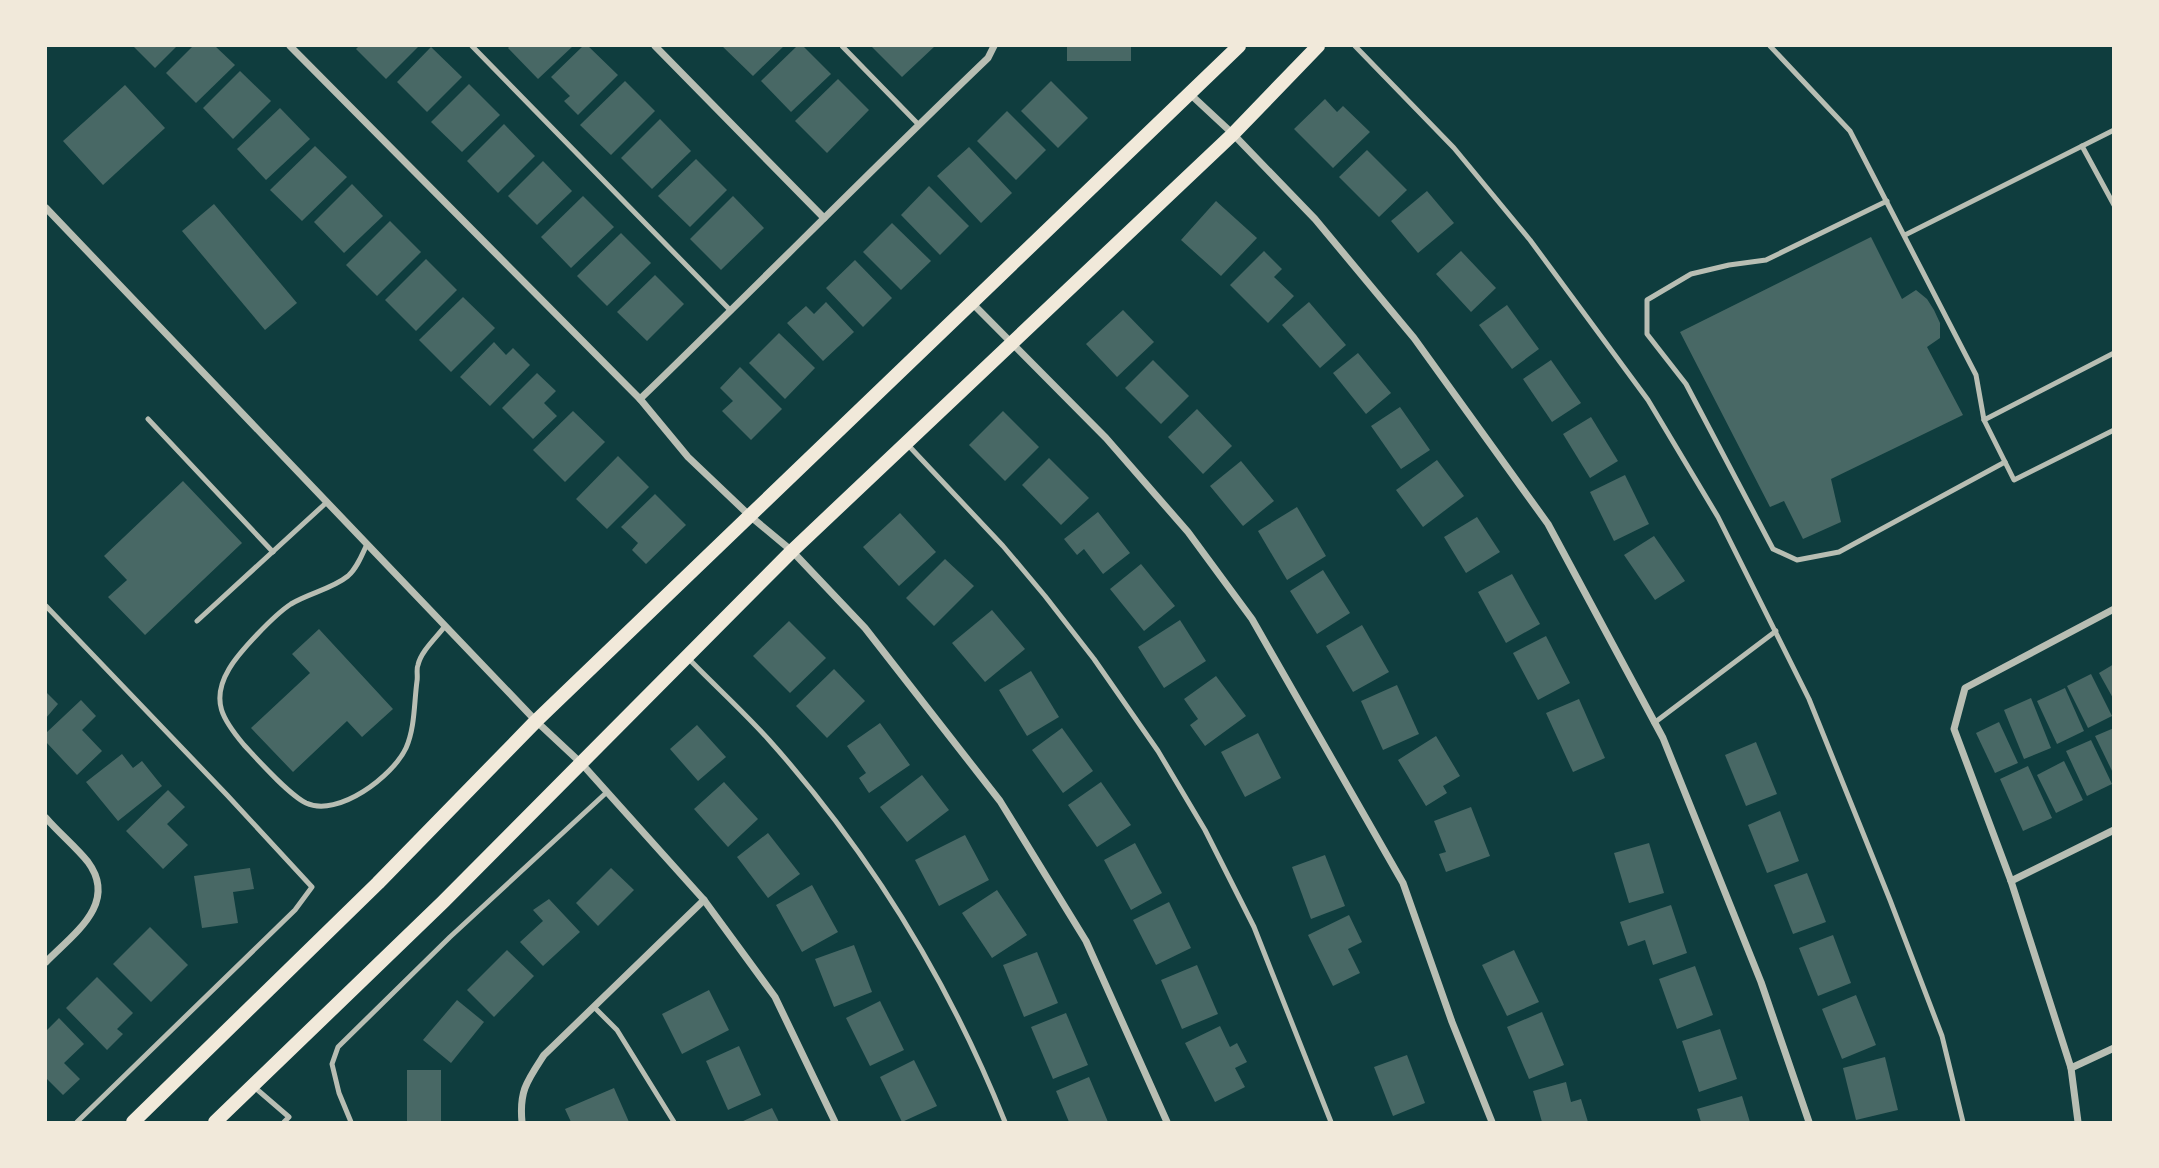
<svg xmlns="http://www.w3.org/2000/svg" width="2159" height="1168" viewBox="0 0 2159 1168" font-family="Mulish,sans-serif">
<rect width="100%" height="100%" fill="#0f3d3e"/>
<g fill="#486865">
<polygon points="133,46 177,46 155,68"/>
<polygon points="193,46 215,46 235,65 196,103 166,73"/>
<polygon points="359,46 419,46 386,79 356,49"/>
<polygon points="510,46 573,46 538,79 508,48"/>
<polygon points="583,46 588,46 618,75 578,115 564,101 570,96 551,77"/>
<polygon points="722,46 784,46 753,76"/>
<polygon points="797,46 803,46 831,74 791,112 761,81"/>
<polygon points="873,46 935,46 902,77 872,47"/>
<rect x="1067" y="46" width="64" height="15"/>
<polygon points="431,47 462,77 427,112 397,82"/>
<polygon points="240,71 271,101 233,139 203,108"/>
<polygon points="838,79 869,110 827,153 795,121"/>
<polygon points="625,81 655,111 611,155 580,125"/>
<polygon points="1051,81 1088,118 1058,148 1021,111"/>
<polygon points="469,84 500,115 462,152 431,122"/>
<polygon points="125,85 165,128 103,185 63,141"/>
<polygon points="1325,99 1337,112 1343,106 1370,132 1333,168 1294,129"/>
<polygon points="280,108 310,139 266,180 237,149"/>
<polygon points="1007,111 1046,150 1016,180 977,141"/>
<polygon points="660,119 691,151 652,189 621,158"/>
<polygon points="504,124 535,156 498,193 467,161"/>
<polygon points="315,146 347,177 302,221 270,190"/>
<polygon points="969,147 1012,193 981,223 937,176"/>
<polygon points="1367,150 1407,190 1379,217 1339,177"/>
<polygon points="696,159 727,190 690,227 658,196"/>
<polygon points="543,161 572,191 537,225 508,196"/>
<polygon points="352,184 383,216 344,253 314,222"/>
<polygon points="929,186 969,226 940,255 901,215"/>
<polygon points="1427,191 1454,223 1418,253 1391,221"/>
<polygon points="583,196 614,227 571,268 541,237"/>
<polygon points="733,196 764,228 721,270 690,239"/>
<polygon points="1216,201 1257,238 1221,276 1181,240"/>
<polygon points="214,204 297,303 265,330 182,231"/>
<polygon points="390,221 421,252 377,296 346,265"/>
<polygon points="892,223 931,261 901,290 863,252"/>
<polygon points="621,233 651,263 607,306 577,276"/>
<polygon points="1871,237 1902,299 1916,290 1927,299 1934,310 1940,323 1940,338 1927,347 1963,415 1831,479 1841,522 1803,539 1784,501 1770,507 1680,332"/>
<polygon points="1264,251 1282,269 1274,277 1294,296 1268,323 1230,285"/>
<polygon points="1461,251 1496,288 1471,312 1436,274"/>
<polygon points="426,259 457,290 416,331 385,300"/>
<polygon points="855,260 892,298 863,327 826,288"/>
<polygon points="655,275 684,304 647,341 617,312"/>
<polygon points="463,297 495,328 451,372 419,340"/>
<polygon points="826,302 854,332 823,361 787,323 806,306 814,314"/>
<polygon points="1309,302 1346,345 1320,368 1282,325"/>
<polygon points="1507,305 1539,349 1512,369 1479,325"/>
<polygon points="1123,310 1154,342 1117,377 1086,344"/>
<polygon points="779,333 815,368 785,399 749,363"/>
<polygon points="494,342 506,355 513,348 530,365 490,406 460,377"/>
<polygon points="1358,353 1391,393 1366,414 1333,373"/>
<polygon points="1153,360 1189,396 1161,424 1125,388"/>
<polygon points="1551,360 1581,403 1552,422 1523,379"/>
<polygon points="740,367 782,409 751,440 722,411 733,401 720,388"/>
<polygon points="537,373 556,391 544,403 557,416 533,439 502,408"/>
<polygon points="1400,407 1430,450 1401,469 1371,426"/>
<polygon points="1197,409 1232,446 1203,474 1168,437"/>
<polygon points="573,411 605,442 565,482 533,450"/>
<polygon points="1003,411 1039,447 1005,481 969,445"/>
<polygon points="1591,417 1618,461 1590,478 1563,434"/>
<polygon points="618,456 649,487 607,529 576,499"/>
<polygon points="1049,458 1089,498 1061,525 1022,485"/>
<polygon points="1437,460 1464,496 1423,527 1396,490"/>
<polygon points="1241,461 1274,501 1243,526 1210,486"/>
<polygon points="1625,475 1649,524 1614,541 1590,492"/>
<polygon points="183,481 242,543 145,635 108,597 127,580 104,556"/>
<polygon points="655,494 686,525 646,564 632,550 638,543 621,527"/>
<polygon points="1297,507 1326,556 1287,580 1258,531"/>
<polygon points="1098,512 1130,553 1103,574 1084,549 1077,555 1064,539"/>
<polygon points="900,513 936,552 899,586 863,547"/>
<polygon points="1477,517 1500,552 1466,573 1444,537"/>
<polygon points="1654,536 1685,581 1655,600 1624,555"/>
<polygon points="945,559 974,586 934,626 906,598"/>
<polygon points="1141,564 1175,606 1144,631 1110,589"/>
<polygon points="1323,570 1350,613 1317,634 1290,591"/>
<polygon points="1512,574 1540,624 1506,643 1478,592"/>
<polygon points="992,610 1025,649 985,682 952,643"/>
<polygon points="1180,620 1206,661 1164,688 1138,647"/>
<polygon points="789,621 826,658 790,693 753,656"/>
<polygon points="1362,625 1389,672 1353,692 1326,646"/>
<polygon points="319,629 393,709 362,737 347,721 293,772 251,728 310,673 292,654"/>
<polygon points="1546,636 1570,683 1538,700 1513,653"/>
<polygon points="2114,664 2114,700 2099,673"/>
<polygon points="834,669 865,701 827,738 796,706"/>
<polygon points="1031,671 1059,717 1027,736 999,690"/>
<polygon points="2091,674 2112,716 2088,728 2067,686"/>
<polygon points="1216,676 1246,716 1205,746 1190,725 1198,719 1184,699"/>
<polygon points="1397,685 1419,734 1383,750 1361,701"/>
<polygon points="2065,688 2084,731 2057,744 2037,701"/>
<polygon points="46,692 58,704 46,718"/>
<polygon points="2031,698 2051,748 2024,759 2004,710"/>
<polygon points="1579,699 1605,758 1573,772 1546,713"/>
<polygon points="81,700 96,716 82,730 102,751 77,775 46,742 46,733"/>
<polygon points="1999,722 2018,763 1995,773 1976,733"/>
<polygon points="880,723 910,765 869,793 859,778 866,773 847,746"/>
<polygon points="697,725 726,757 698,781 670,749"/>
<polygon points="1062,728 1093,771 1063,793 1032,750"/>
<polygon points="2114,728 2114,775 2095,736"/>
<polygon points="1258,733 1281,778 1245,797 1221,752"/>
<polygon points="1436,736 1460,776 1443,786 1447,793 1426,806 1398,760"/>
<polygon points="2091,740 2112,784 2087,796 2066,751"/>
<polygon points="1756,742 1777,794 1746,806 1725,755"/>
<polygon points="122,754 133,768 142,761 162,786 118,821 86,782"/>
<polygon points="2064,761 2083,800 2056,813 2037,775"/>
<polygon points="2028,766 2052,818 2023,831 2000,779"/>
<polygon points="922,775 949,810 907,842 880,807"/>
<polygon points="724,782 758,819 728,847 694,809"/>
<polygon points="1101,782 1131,825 1097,847 1068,805"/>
<polygon points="168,790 185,807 167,824 188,845 163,869 126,831"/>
<polygon points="1471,807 1490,856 1446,872 1439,854 1446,852 1434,821"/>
<polygon points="1780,811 1799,861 1767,873 1748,825"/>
<polygon points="768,833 800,874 768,898 737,857"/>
<polygon points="965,835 989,880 939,906 915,860"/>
<polygon points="1135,843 1162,893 1131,910 1104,860"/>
<polygon points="1649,843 1664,893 1629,903 1614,853"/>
<polygon points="1325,855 1345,906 1311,919 1292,867"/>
<polygon points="250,868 254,889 233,892 238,923 202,928 194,876"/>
<polygon points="611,868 634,890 598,926 576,903"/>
<polygon points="1807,873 1826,922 1793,934 1774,885"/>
<polygon points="812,885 838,932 802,952 776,905"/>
<polygon points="997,890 1027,935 992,958 962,913"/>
<polygon points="549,899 580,932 543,966 520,942 543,921 533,910"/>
<polygon points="1169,902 1191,948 1156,965 1133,920"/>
<polygon points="1671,905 1687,953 1653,965 1645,940 1628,946 1620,922"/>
<polygon points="1349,915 1362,942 1348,949 1360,973 1333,986 1308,935"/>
<polygon points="150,927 188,965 151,1002 113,964"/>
<polygon points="1833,935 1851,983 1818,996 1799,948"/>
<polygon points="854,945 872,992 834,1007 815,959"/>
<polygon points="507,950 534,976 494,1017 467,990"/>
<polygon points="1514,950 1539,1002 1507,1016 1482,965"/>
<polygon points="1037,952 1058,1003 1024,1017 1003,965"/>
<polygon points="1197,965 1218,1014 1182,1029 1161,980"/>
<polygon points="1695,966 1713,1015 1677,1029 1659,979"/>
<polygon points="97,977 133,1013 117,1029 123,1034 107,1050 66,1008"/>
<polygon points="709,990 729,1030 682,1054 662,1014"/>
<polygon points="1856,995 1876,1045 1842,1059 1822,1009"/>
<polygon points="457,1000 484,1022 451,1063 423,1040"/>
<polygon points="880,1001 904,1050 870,1066 846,1018"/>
<polygon points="1542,1012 1564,1065 1529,1079 1507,1027"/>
<polygon points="1066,1013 1088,1065 1053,1079 1031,1027"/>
<polygon points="59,1018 84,1044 64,1063 80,1079 63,1095 46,1078 46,1031"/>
<polygon points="1220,1026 1230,1047 1237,1043 1247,1062 1235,1068 1245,1087 1215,1102 1185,1043"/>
<polygon points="1720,1029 1737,1079 1699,1092 1682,1041"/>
<polygon points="739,1046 761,1095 728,1110 706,1061"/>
<polygon points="1407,1055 1425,1103 1393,1116 1374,1067"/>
<polygon points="1885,1057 1898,1110 1856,1120 1843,1068"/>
<polygon points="914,1060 937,1106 902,1122 880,1077"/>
<rect x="407" y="1070" width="34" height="52"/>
<polygon points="1089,1077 1108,1122 1069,1122 1056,1091"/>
<polygon points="1566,1082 1571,1102 1581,1099 1588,1122 1542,1122 1533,1091"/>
<polygon points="614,1088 629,1122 571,1122 565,1109"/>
<polygon points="1742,1096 1750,1122 1701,1122 1697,1109"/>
<polygon points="772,1108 779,1122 741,1122"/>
</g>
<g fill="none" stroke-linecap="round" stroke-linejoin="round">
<g stroke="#b8beb3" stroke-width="5">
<polyline points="472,46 731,311"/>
<polyline points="842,46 918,124"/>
<polyline points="1355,46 1454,148 1530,240 1648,400 1718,517 1809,699 1890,900 1942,1036 1963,1122"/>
<polyline points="1770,46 1850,131 1976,375 1984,420 2014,480 2114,430"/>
<polyline points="2082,146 2114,205"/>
<polyline points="1887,201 1766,260 1729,265 1691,274 1647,300 1647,334 1686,384 1773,549 1797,560 1839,552 2005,462"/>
<polyline points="1905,235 2114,130"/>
<polyline points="148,419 273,552"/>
<polyline points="1984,420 2114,353"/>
<polyline points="908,445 1003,546 1045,596 1094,659 1158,751 1205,830 1254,927 1331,1122"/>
<path d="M367 544C362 555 357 568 348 576 332 589 309 593 291 604 274 615 239 652 229 669 210 701 223 720 244 745 258 760 288 794 306 803 338 818 393 776 406 748 415 728 414 703 417 681 418 676 416 669 418 665 421 651 437 637 445 626"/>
<polyline points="46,606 227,795 312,887 295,910 77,1122"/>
<polyline points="197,621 327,502"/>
<path d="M687 657C714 685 743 711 769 740 870 853 949 982 1005 1122"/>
<polyline points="1654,723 1776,631"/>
<polyline points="594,1007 617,1030 674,1122"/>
<polyline points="253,1086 289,1117 284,1122"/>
<polyline points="351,1122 339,1093 332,1064 338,1047 450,937 607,792"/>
</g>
<g stroke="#b8beb3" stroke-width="7">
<polyline points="290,46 640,399 688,457 750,516 792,551 865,628 1000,801 1086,941 1167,1122"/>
<polyline points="655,46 824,218"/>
<polyline points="1190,94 1233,134 1315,219 1414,338 1548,524 1663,738 1761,982 1809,1122"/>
<polyline points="46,208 536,721 581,763 704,900 775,997 835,1122"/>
<polyline points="972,303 1106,438 1188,532 1252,619 1403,883 1452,1022 1492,1122"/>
<path d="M640 399C757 286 871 170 988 58L994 46"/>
<path d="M46 818C59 833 76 847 88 862 119 904 72 935 46 962"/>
<polyline points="2011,881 2114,830"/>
<polyline points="2071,1068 2114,1048"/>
<path d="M522 1122C519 1091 527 1081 544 1055L704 900"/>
<polyline points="2078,1122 2071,1068 2011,881 1954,729 1965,688 2114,609"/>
</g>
<g stroke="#f1e9da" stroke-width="14">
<polyline points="133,1122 378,883 536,721 1239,46"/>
<polyline points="215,1122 443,902 792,551 1233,134 1318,46"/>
</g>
</g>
<rect width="2159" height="1168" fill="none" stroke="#f1e9da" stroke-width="94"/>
</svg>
